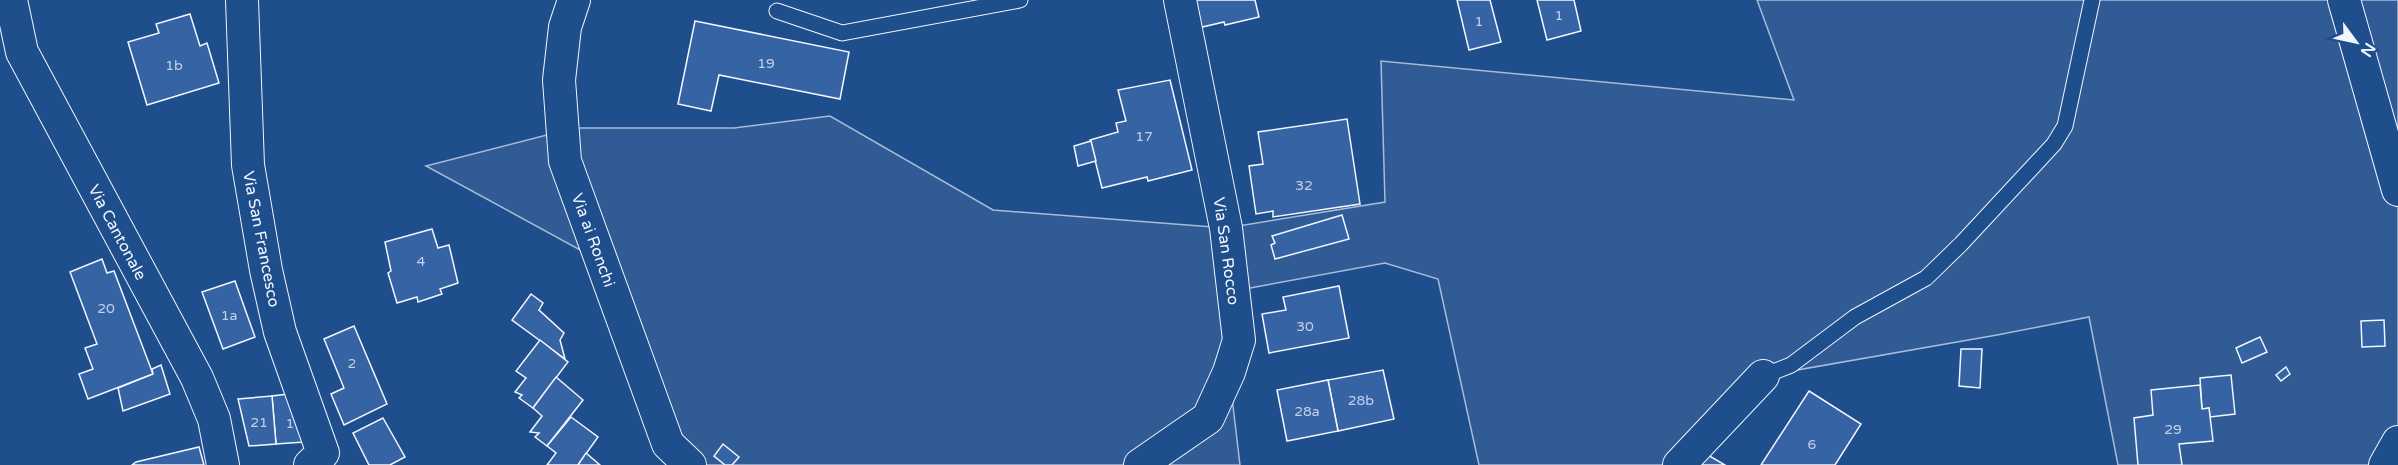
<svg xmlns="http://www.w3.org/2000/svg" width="2398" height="465" viewBox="0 0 2398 465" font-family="'Varela Round',sans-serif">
<rect width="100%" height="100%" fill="#1f4e8c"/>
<polygon fill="#305b95" stroke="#a8bbd7" stroke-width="1.5" points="1757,0 2398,0 2398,465 2118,465 2089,317 1997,335 1763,376 1679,465 1479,465 1438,279 1385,263 1234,291 1229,372 1240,465 671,465 584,252 426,166 574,128 734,128 830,116 993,210 1226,228 1385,202 1381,61 1794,100"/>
<g fill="#3563a3" stroke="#f2f6ff" stroke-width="1.5">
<polygon points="1191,0 1255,0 1259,17 1225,25 1224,22 1198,28"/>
<polygon points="1457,0 1490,0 1501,42 1469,50"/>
<polygon points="1537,0 1574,0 1581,31 1547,40"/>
<polygon points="190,14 200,46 207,43 219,83 147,105 128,42 159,33 156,24"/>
<polygon points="695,21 849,52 840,99 719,75 711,111 678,104"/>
<polygon points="1170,80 1192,170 1148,181 1147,177 1102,188 1090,140 1118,132 1116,123 1126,121 1118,90"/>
<polygon points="1347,119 1360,204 1273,217 1273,211 1256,214 1249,166 1263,164 1258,132"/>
<polygon points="1091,141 1096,161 1078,166 1074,146"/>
<polygon points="1342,215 1349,239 1275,259 1271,245 1275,243 1272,236"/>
<polygon points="432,229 438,248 449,245 458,283 440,289 442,294 418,302 417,297 397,303 388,273 391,271 385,242"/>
<polygon points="102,259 107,273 114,271 153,374 88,399 79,374 93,369 85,348 97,344 70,272"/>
<polygon points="235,281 255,337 223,349 202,292"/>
<polygon points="1339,286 1349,338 1269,353 1262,314 1286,310 1283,297"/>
<polygon points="531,294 543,303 539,310 564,333 560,340 565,359 512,320"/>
<polygon points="2384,320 2385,346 2362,347 2361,321"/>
<polygon points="354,326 387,404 344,425 331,394 344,388 324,339"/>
<polygon points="2260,337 2267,352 2242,363 2236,348"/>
<polygon points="540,340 568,362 533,408 519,398 522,395 515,392 526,378 516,371"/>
<polygon points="1961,349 1982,349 1980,388 1959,386"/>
<polygon points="161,365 170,394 123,411 118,388 153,374 152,369"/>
<polygon points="2286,367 2290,374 2281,381 2276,375"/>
<polygon points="1383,370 1394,419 1338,431 1328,380"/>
<polygon points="2231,375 2235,414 2210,417 2209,408 2202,409 2200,378"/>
<polygon points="556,377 583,400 547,446 535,437 539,433 530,432 542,416 533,408"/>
<polygon points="1328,380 1338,431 1287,441 1277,390"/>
<polygon points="2200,385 2202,409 2209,408 2213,441 2179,444 2182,465 2138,465 2134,418 2153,415 2151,390"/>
<polygon points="1809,391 1861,424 1835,465 1761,465"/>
<polygon points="297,393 304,442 276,444 272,396"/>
<polygon points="272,396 276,444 249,446 238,399"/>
<polygon points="571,417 598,437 578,465 547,465 556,453 547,446"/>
<polygon points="383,418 405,457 390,465 369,465 353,433"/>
<polygon points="723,444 739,457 732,465 725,465 714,456"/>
<polygon points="199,447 204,465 132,465 136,462"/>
<polygon points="586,453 600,465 578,465"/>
<polygon points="1706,454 1725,465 1695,465"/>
</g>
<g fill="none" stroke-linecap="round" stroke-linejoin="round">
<g stroke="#f2f6ff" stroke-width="17">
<g id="service">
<polyline points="777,11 842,33 1020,0"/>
<polyline points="1763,376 1791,365 1855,317 1926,278 1961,244 2054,144 2065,126 2092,0"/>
</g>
</g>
<g stroke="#f2f6ff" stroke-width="34">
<g id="minor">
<polyline points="11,0 22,52 197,378 214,419 223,465"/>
<polyline points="242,0 248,165 266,270 280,332 323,453 310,465"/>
<polyline points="574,0 565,27 559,80 565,161 668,444 690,465"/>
<polyline points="2344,0 2398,190"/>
<polyline points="1140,465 1208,418 1229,372 1239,340 1226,228 1180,0"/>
<polyline points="1679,465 1763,376"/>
<polyline points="2385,465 2398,442"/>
</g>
</g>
<use href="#service" stroke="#1f4e8c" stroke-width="15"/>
<use href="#minor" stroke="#1f4e8c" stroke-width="32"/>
</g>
<g text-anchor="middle" stroke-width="4.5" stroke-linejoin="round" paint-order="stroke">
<g font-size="14" fill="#c3d1e8">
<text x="1559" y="20">1</text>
<text x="1479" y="26">1</text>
<text x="766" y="68">19</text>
<text x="174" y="70">1b</text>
<text x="1144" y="141">17</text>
<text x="1304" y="190">32</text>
<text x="421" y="266">4</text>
<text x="106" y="313">20</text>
<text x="229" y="320">1a</text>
<text x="1305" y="331">30</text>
<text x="352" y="368">2</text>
<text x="1361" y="405">28b</text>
<text x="1307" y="416">28a</text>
<text x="259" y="427">21</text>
<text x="290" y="428">1</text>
<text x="2173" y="434">29</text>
<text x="1812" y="449">6</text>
</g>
<g font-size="16" fill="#f2f6ff" stroke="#1f4e8c">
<text transform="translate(118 232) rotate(62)" y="6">Via Cantonale</text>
<text transform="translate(262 239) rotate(79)" y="6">Via San Francesco</text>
<text transform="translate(594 240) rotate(70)" y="6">Via ai Ronchi</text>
<text transform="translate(1227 251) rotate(82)" y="6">Via San Rocco</text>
</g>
</g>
<g transform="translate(2356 42) rotate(123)" stroke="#1f4e8c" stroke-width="4.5" paint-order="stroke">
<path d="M0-4.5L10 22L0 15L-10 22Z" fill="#f2f6ff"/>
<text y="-9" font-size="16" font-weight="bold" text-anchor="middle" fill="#f2f6ff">N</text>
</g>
</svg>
